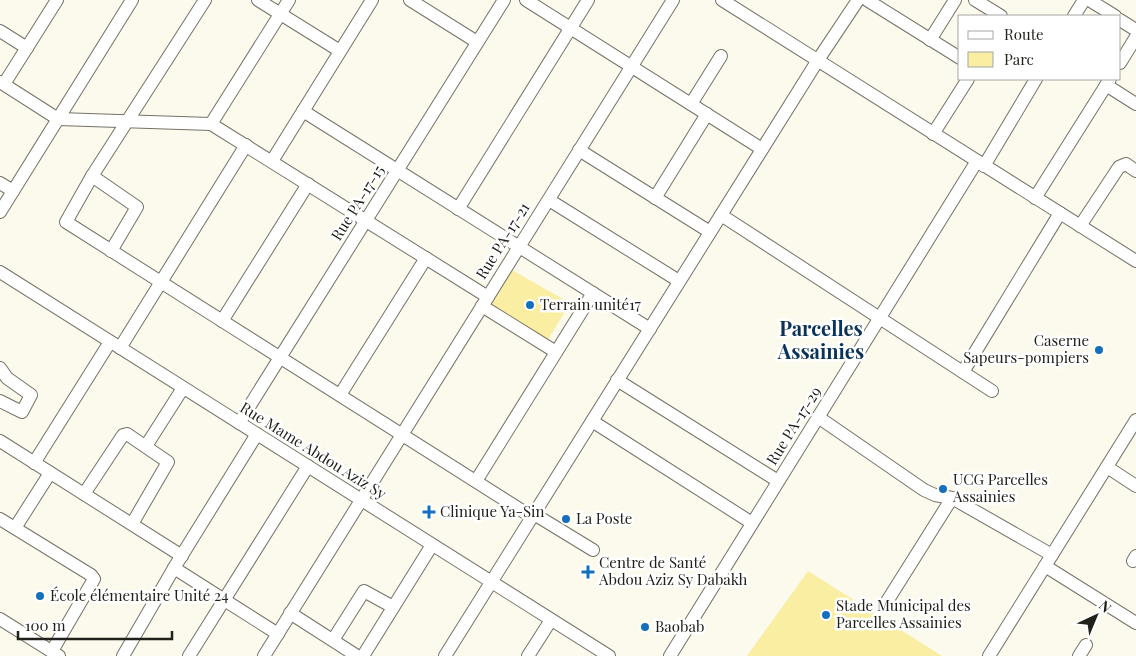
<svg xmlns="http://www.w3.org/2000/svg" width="1136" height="656" viewBox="0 0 1136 656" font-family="'Playfair Display',serif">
<rect width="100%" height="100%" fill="#fcfaed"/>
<g fill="#f9eea2">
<polygon points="512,270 570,303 548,340 491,306"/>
<polygon points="808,571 942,656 747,656"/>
</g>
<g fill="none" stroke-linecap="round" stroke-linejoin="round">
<g stroke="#747267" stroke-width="14">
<g id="minor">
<polyline points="205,0 92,176 66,222 532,517"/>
<polyline points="258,0 340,51"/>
<polyline points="410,0 477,42"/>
<polyline points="526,0 762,149"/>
<polyline points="722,0 1136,261"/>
<polyline points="867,0 960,58"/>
<polyline points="975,0 1001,16"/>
<polyline points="1089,0 1115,16"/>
<polyline points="1074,16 1084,0"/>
<polyline points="1120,20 1136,30"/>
<polyline points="0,31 27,48"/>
<polyline points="930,40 955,0"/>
<polyline points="1120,63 1136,37"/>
<polyline points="0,82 58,119 211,124 488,297"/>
<polyline points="4,84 57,0"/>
<polyline points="1106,85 1136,104"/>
<polyline points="691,104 721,56"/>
<polyline points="303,111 650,329"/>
<polyline points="211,124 289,0"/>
<polyline points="933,134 968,79"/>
<polyline points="579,150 710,232"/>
<polyline points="272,161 372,0"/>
<polyline points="984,166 1036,79"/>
<polyline points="92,176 137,207 111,251"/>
<polyline points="0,183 13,191"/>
<polyline points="655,198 707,114"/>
<polyline points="1035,198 1110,79"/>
<polyline points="549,200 679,281"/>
<polyline points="458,209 588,0"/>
<polyline points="0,212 132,0"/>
<polyline points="721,215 992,391"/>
<polyline points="1080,226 1119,167 1126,164 1136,171"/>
<polyline points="0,272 609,656"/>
<polyline points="482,306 556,352"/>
<polyline points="222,321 308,184"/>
<polyline points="120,348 246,145"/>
<polyline points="0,368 7,378 31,395 22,412 0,401"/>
<polyline points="963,372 1060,213"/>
<polyline points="617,380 778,481"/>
<polyline points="340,395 426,258"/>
<polyline points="818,417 924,490 935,495 952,498 886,603"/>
<polyline points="592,421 752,523"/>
<polyline points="239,423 504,0"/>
<polyline points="0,441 182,556"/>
<polyline points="146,446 183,388"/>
<polyline points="34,463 110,342"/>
<polyline points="1107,467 1136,486"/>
<polyline points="476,481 593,293"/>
<polyline points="84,494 123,435 127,434 168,462 132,524"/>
<polyline points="952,498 1052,555"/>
<polyline points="534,514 593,550"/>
<polyline points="0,519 91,575 94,579 52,651"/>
<polyline points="15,528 50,473"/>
<polyline points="1133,561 1136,556"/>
<polyline points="1045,566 1136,623"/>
<polyline points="174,568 278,634"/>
<polyline points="290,613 357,656"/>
<polyline points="0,619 59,656"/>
<polyline points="333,640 364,591 393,607"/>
<polyline points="123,656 174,568 257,434"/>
<polyline points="189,656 308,466"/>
<polyline points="264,656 673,0"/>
<polyline points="363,656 432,545"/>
<polyline points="445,656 818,60 858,0"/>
<polyline points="528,656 551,620"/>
<polyline points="670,656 977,161"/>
<polyline points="989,656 1136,420"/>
<polyline points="1079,656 1086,645"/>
</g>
</g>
<use href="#minor" stroke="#fff" stroke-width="12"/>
</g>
<g fill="#156fbc" stroke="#fff" stroke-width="2">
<circle cx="530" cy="305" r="5"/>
<circle cx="1099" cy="350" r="5"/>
<circle cx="943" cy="489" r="5"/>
<path d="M426.5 504.5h5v5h5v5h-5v5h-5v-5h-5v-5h5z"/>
<circle cx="566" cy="519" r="5"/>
<path d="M585.5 564.5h5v5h5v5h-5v5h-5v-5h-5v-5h5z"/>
<circle cx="40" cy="596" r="5"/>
<circle cx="826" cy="615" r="5"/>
<circle cx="645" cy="627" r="5"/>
</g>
<g text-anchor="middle" stroke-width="5" stroke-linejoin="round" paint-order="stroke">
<g font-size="15" fill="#21211c" stroke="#fff">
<text transform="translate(358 203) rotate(-58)" y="5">Rue PA-17-15</text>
<text transform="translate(503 241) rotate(-58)" y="5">Rue PA-17-21</text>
<text transform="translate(794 426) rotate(-58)" y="5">Rue PA-17-29</text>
<text transform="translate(313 451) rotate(32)" y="5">Rue Mame Abdou Aziz Sy</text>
</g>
<g font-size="15" fill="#21211c" stroke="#fff" text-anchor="start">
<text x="540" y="310">Terrain unité17</text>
<text x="1089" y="346" text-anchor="end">Caserne<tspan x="1089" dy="17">Sapeurs-pompiers</tspan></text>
<text x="953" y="485">UCG Parcelles<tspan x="953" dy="17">Assainies</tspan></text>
<text x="440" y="517">Clinique Ya-Sin</text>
<text x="576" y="524">La Poste</text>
<text x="599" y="568">Centre de Santé<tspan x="599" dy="17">Abdou Aziz Sy Dabakh</tspan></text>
<text x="50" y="601">École élémentaire Unité 24</text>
<text x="836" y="611">Stade Municipal des<tspan x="836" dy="17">Parcelles Assainies</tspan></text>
<text x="655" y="632">Baobab</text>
</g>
<g font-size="20" font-weight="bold" fill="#0b3359" stroke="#fff">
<text x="821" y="336">Parcelles<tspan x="821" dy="23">Assainies</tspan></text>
</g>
</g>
<rect x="958" y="15" width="162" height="65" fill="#ffffff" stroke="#a6a6a4"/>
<rect x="968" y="31" width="25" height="8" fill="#ffffff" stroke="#a6a6a4"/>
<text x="1004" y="40" font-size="15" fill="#21211c">Route</text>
<rect x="968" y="52" width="25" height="15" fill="#f9eea2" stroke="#a6a6a4"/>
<text x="1004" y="65" font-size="15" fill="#21211c">Parc</text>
<g transform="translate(1096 616) rotate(44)" stroke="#ffffff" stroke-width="4" paint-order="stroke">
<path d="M0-4L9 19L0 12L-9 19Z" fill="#21211c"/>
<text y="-8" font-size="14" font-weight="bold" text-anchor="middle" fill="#21211c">N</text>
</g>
<path d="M18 631v8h154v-8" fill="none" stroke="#21211c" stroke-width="2.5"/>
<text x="25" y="631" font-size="15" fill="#21211c" stroke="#ffffff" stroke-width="4" paint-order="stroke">100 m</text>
</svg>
